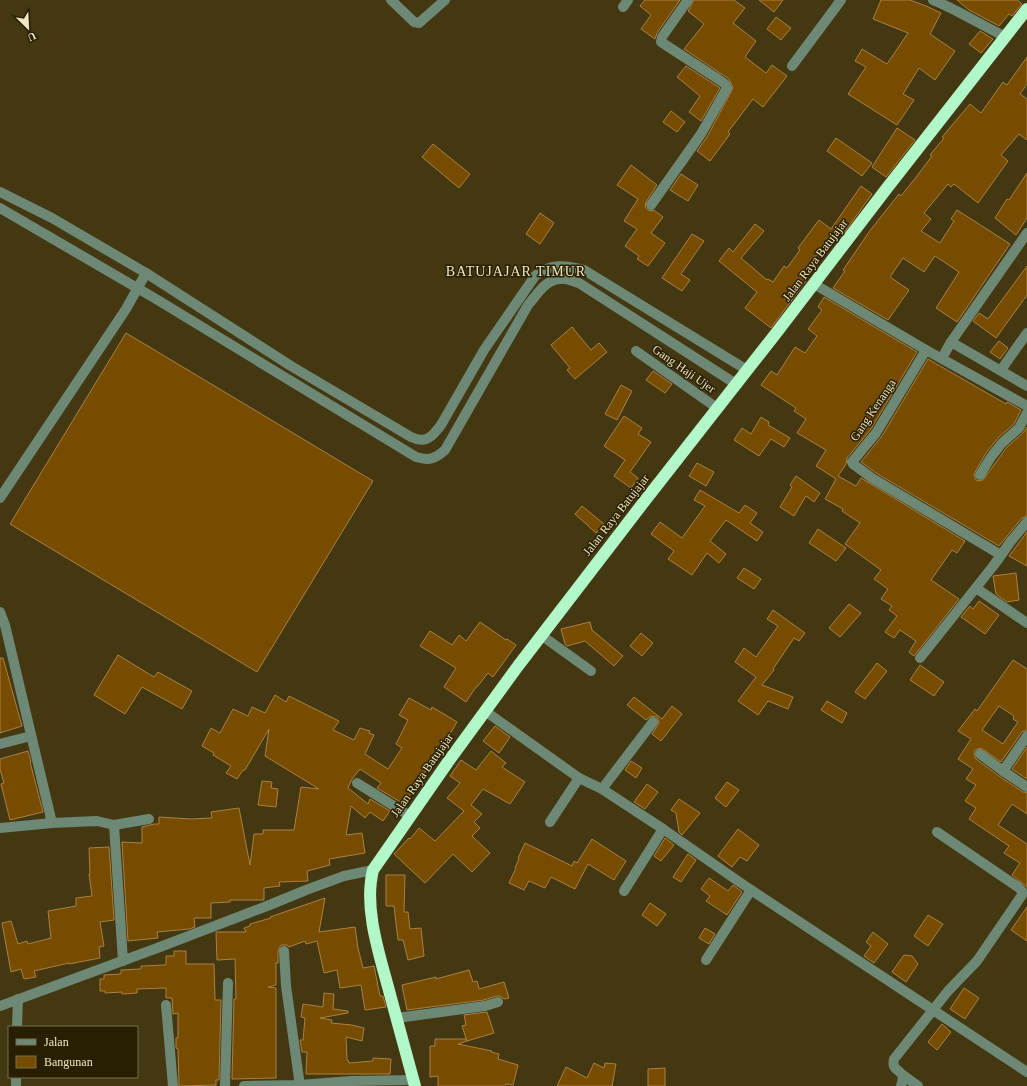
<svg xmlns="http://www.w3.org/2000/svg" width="1027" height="1086" viewBox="0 0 1027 1086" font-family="'Times New Roman',serif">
<rect width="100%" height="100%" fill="#433811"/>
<g fill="#764c00" stroke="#ac8042" fill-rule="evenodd">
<polygon points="645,0 680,0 657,33 655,39 641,29 651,15 640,6"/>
<polygon points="694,0 734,0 745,8 733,23 756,41 745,57 766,73 772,65 787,76 763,107 753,99 728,132 730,134 710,161 697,151 707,137 733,88 729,79 684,49 704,24 688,11"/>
<polygon points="759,0 783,0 774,12"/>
<polygon points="881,0 910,0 926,6 941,13 930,34 955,51 935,80 919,68 903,94 914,100 897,125 848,94 866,67 855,61 862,49 887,64 908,33 873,19"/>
<polygon points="957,0 1017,0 1022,4 1012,16 1009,14 999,26 969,10"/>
<polygon points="776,17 791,28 781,40 767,29"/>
<polygon points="980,31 993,39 981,53 969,44"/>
<polygon points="1027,57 1027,84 1020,94 1027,99 1027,140 1019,134 1001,155 1008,161 978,203 954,184 951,187 948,184 924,213 931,219 921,231 940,243 954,221 951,219 957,210 1010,244 957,322 936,308 959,272 935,256 924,272 903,258 890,277 909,290 888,320 833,288 845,271 843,270 869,232 899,194 901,196 917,176 932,156 930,155 944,138 942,137 970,104 981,113 1003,82 1007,85"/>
<polygon points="686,66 720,88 701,121 689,112 700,96 677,77"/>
<polygon points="671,111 685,122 677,132 663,122"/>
<polygon points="897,128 915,140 886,177 872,167"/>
<polygon points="836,138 872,163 862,176 827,151"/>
<polygon points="433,144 470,174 459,188 422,157"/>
<polygon points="631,165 657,185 646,202 645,207 648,210 651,211 654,210 663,217 651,233 665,243 648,266 637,259 639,256 625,246 637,229 624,221 638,199 617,185"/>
<polygon points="1027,173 1027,218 1016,235 995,218 1007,199 1009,200"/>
<polygon points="681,174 698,185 688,201 670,190"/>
<polygon points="861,186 872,194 844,233 841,231 825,253 820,250 813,260 816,263 804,280 806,281 771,328 745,308 757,292 719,261 729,248 733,252 755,224 764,231 741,258 767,280 768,279 773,282 784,266 787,268 800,250 798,248 819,220 831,229"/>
<polygon points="540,213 554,223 540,244 526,234"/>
<polygon points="692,234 704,241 681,274 690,280 682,291 662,278"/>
<polygon points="1027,266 1027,295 996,338 973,321 979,313 988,319"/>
<polygon points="824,297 917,352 871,429 847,458 846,464 838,476 856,486 861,478 965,541 957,553 952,550 931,580 959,599 914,656 909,652 916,641 900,630 894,638 885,632 897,616 889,610 892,606 881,599 888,589 874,579 881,570 845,544 860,523 842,511 843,509 825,499 836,479 816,466 826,450 797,433 806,419 794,411 796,408 761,385 771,371 777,375 795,347 805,353 817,336 808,329 822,310 818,307"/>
<polygon points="572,327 591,350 599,343 607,352 575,379 567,370 570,368 551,345"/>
<polygon points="126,333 373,481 257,672 10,524"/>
<polygon points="999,341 1008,348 1000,359 990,352"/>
<polygon points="928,359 1006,404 1007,402 1021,410 1014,424 998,438 986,453 974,474 975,478 977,481 983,480 1007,447 1023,433 1027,427 1027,516 1022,518 999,546 876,473 861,462 882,436"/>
<polygon points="653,371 672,384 665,393 646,380"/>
<polygon points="621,385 632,391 617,420 605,414"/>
<polygon points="624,416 642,428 638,434 651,442 630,472 638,478 631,488 614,476 625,460 604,446"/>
<polygon points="761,417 769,422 768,425 790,438 784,447 771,439 759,456 734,440 742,428 751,434"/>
<polygon points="697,463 714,472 706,486 689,476"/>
<polygon points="796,476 820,493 814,502 806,496 794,516 780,507 792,487 790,485"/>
<polygon points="700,490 739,513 745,505 757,513 750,523 763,532 757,541 726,520 710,541 726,554 719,563 707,553 692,575 668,559 674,551 651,534 660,522 682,538 705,506 694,500"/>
<polygon points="582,506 604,524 596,533 575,514"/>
<polygon points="818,529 846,548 836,561 809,543"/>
<polygon points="1027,532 1027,566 1009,556"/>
<polygon points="744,568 761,579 754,589 737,578"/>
<polygon points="1016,573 1019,600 1007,602 996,594 993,576"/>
<polygon points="979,601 999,615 985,634 961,617 970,606 973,609"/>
<polygon points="849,604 861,613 840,637 829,628"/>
<polygon points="773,610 805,633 799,641 794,638 773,669 774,670 762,685 793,697 788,709 768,701 758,715 738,701 756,677 735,662 744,648 756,657 778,626 767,619"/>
<polygon points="480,622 506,640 507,639 516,645 493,677 488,673 477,687 476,687 466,702 444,687 456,668 420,646 430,631 452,645 459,635 466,641"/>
<polygon points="590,622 592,630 623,656 614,666 585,641 567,646 565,644 561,629"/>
<polygon points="641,633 653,643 642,656 630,646"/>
<polygon points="118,655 154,677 158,672 192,691 182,709 142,687 125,714 94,695"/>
<polygon points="0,658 3,658 22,726 0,733"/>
<path d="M1013 660 1027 669V730L1022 732 1001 762 981 748 975 750 974 754 976 759 999 776 1023 792 1027 793V814L1012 804 998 825 1027 844V887L1012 875 1020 863 1004 853 1009 846 969 819 976 808 965 801 976 785 966 779 973 769 958 759 971 739 958 731 975 709 977 711ZM999 706 1014 716 1013 719 1018 722 1003 744 982 730Z"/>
<polygon points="877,663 887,671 865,699 855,692"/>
<polygon points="920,665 944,682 934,696 910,680"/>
<polygon points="275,695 286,702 289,696 339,721 333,730 354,740 360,728 370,731 369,733 374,735 365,754 388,769 402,748 396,744 408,720 399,715 409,698 431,710 432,707 457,722 436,758 419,780 404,804 377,788 381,783 360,769 352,779 348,788 368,804 370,799 390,811 383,821 370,812 365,818 351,806 346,835 362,833 365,853 329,859 330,865 307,871 308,881 279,882 280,886 264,888 264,900 230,900 230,902 211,903 211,918 194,918 195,927 189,929 157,932 158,938 128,941 122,842 142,843 142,827 154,824 159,824 159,817 191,819 212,818 211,812 239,808 250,865 254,834 263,834 263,830 294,830 301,787 319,789 265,756 269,729 245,770 243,770 237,779 226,773 231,766 213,755 214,753 202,746 211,728 220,733 233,709 248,716 252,707 265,713"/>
<polygon points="634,697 662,719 672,706 682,714 661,741 652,734 659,723 657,717 651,716 646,720 627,705"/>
<polygon points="827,701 847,713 842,723 821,710"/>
<polygon points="495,726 510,737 499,753 483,741"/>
<polygon points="1027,747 1027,779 1012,769"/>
<polygon points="28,751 31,762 30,762 43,812 10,820 1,784 4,783 0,769 0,759"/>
<polygon points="491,751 506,763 502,767 525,782 510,804 483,789 471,805 482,814 474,822 480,828 472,836 490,853 472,872 453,854 425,883 394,854 409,838 410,839 419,828 435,841 464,811 447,798 460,783 450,776 461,760 476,770"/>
<polygon points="631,761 642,768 636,778 625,770"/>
<polygon points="262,781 272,782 271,788 278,789 276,807 258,805"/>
<polygon points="727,782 739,790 726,807 715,798"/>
<polygon points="647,784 658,792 645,809 634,802"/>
<polygon points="679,799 700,813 682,835 679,832 676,813 671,810"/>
<polygon points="738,829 759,845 747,861 740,857 732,867 718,856"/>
<polygon points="665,838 674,845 661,861 654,856"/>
<polygon points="592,839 626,861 614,880 588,864 575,889 551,877 545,888 529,881 524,890 509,883 516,868 515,868 519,859 518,858 525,843 572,866 574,861 577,863"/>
<polygon points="109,847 114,920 100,922 104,946 99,947 100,958 69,964 69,963 34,971 36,977 24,979 21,969 11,972 2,923 11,921 18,944 27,941 28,944 51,938 48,911 76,906 76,898 92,896 89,874 90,874 89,848"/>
<polygon points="688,854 696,860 681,882 673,877"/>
<polygon points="386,875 405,875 404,912 408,912 410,929 421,928 424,956 408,960 403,940 398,940 394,906 386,906"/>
<polygon points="709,878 728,891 733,885 742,892 727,915 706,901 710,896 701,889"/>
<polygon points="325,898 319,932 355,927 358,948 363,968 374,966 380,996 383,996 386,1007 365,1010 361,985 340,988 337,970 324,973 317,941 306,944 305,941 289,947 287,945 281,945 278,951 278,963 276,963 276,985 268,987 276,988 276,1078 232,1079 234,999 236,999 235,959 217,960 216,932 246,932 244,928 250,926 250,924 271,918 270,917"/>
<polygon points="650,903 666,914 657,926 642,915"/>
<polygon points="1027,907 1027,941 1011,930"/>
<polygon points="928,915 943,924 928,946 914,936"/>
<polygon points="705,928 715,934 709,944 699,938"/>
<polygon points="873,932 888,944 874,963 864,956 871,946 866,942"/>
<polygon points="174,951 186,951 186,964 214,964 215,1000 221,1000 219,1080 216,1080 216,1085 179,1086 178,1049 176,1048 176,1038 178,1038 178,1013 173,1014 172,998 166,998 166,988 137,989 137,993 122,994 122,992 105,993 105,991 100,991 100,979 104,979 104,975 121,974 121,970 141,969 141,966 166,965 166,956 174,956"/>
<polygon points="904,955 912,956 918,964 906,982 892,972"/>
<polygon points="469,970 473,982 477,981 479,989 504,982 509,998 504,999 500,996 496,996 484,1000 407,1010 402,985 436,977 436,979"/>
<polygon points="964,988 979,998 965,1019 950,1009"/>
<polygon points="324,993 334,994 333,1009 348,1011 348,1013 320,1018 332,1020 331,1023 352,1025 364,1028 362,1041 346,1037 347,1060 348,1060 349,1063 373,1061 373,1058 391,1059 390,1074 306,1074 307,1052 302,1052 300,1040 303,1040 305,1018 301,1017 303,1004 323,1007"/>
<polygon points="487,1012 494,1033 467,1041 462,1026 466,1025 464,1015"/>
<polygon points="942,1024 951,1032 937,1050 928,1042"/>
<polygon points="435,1039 466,1039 467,1041 458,1044 492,1051 491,1052 499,1054 498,1059 518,1065 513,1085 506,1084 505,1086 438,1086 438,1076 430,1077 430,1046 435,1046"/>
<polygon points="594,1063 604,1068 605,1063 616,1064 612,1086 557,1086 566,1067 587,1078"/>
<polygon points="665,1068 665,1086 648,1086 648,1069"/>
</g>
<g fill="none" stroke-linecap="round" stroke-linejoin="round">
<g stroke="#6d8975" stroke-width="10">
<polyline points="391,0 414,22 419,23 445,0"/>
<path d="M933 0C958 10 981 25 1006 37"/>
<polyline points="623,7 628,0"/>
<polyline points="792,66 841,0"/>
<path d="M0 192 52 218 146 273 291 366 411 437C426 444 432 437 441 425L484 350 535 276C550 263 566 265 584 270L747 370"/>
<polyline points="651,205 701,134 727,88 725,84 718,79 661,42 662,37 688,0"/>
<path d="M0 208 156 299 416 457C429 461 435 459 445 450L528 305C537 295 545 279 561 279 566 278 574 282 579 283L736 384"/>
<polyline points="814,284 926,350 1027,406"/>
<polyline points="951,342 1027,386"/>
<polyline points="926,350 876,433 852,462 853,464 872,478 1001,555"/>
<polyline points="636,351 717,408"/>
<polyline points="942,358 951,342 1027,233"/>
<polyline points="1001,370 1027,333"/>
<polyline points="980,475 991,457 1002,443 1019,428 1027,413"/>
<polyline points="0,498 126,309 146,273"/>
<polyline points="976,588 1027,623"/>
<polyline points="0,612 5,625 52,823"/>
<polyline points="541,635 591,671"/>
<polyline points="920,658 994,565 1011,541 1027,522"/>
<polyline points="485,711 579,778 602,789 663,829 751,890 933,1010 948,991 977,961 1022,895 1022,891 1018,887 937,832"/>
<polyline points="1027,736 1003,771 1027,787"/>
<polyline points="0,744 31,736"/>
<polyline points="980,754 1003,771"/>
<polyline points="357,783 410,816"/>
<polyline points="602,789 653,722"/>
<polyline points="550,822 579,778"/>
<polyline points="114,825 123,961"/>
<polyline points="0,828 52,823 97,821 114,825 149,819"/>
<polyline points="624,891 663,829"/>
<polyline points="284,951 286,986 300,1086"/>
<polyline points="706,960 751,890"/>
<polyline points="166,1005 173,1086"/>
<polyline points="0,1006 160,947 267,906 306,890 344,876 373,870"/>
<polyline points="397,1018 485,1006 498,1002"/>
<polyline points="17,1027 18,999"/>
<polyline points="903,1075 918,1086"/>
<polyline points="16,1086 16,1077"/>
<polyline points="225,1086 228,983"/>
<polyline points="244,1086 300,1085 351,1081 413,1080"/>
<path d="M901 1086C908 1067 890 1074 894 1059L933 1010 1027 1072"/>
</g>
<path stroke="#b1f7c7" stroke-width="12" d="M415 1086C407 1057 399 1027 391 998 381 959 363 910 373 870L448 762 518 666 640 507 777 332 887 188 1027 9"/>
</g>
<g text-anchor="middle" stroke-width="3" stroke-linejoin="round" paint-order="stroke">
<g font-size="12" fill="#f1e7c3" stroke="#281f01">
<text transform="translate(815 260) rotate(-53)" y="4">Jalan Raya Batujajar</text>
<text transform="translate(684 369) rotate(35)" y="4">Gang Haji Ujer</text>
<text transform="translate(873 410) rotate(-56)" y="4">Gang Kenanga</text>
<text transform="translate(616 515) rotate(-52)" y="4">Jalan Raya Batujajar</text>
<text transform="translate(422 775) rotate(-55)" y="4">Jalan Raya Batujajar</text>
</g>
<g font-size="14" letter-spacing="1" fill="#f1e7c3" stroke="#281f01">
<text x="516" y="276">BATUJAJAR TIMUR</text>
</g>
</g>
<rect x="8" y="1026" width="130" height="52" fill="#281f01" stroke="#786f4f"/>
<rect x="16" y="1039" width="20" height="6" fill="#6d8975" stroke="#786f4f"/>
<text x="44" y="1046" font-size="12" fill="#f1e7c3">Jalan</text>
<rect x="16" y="1056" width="20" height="12" fill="#764c00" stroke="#786f4f"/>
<text x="44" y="1066" font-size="12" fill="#f1e7c3">Bangunan</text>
<g transform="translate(28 28) rotate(156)" stroke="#281f01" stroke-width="3" paint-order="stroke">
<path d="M0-3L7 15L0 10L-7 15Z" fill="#f1e7c3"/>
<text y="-6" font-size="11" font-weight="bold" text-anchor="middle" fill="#f1e7c3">U</text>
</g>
</svg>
